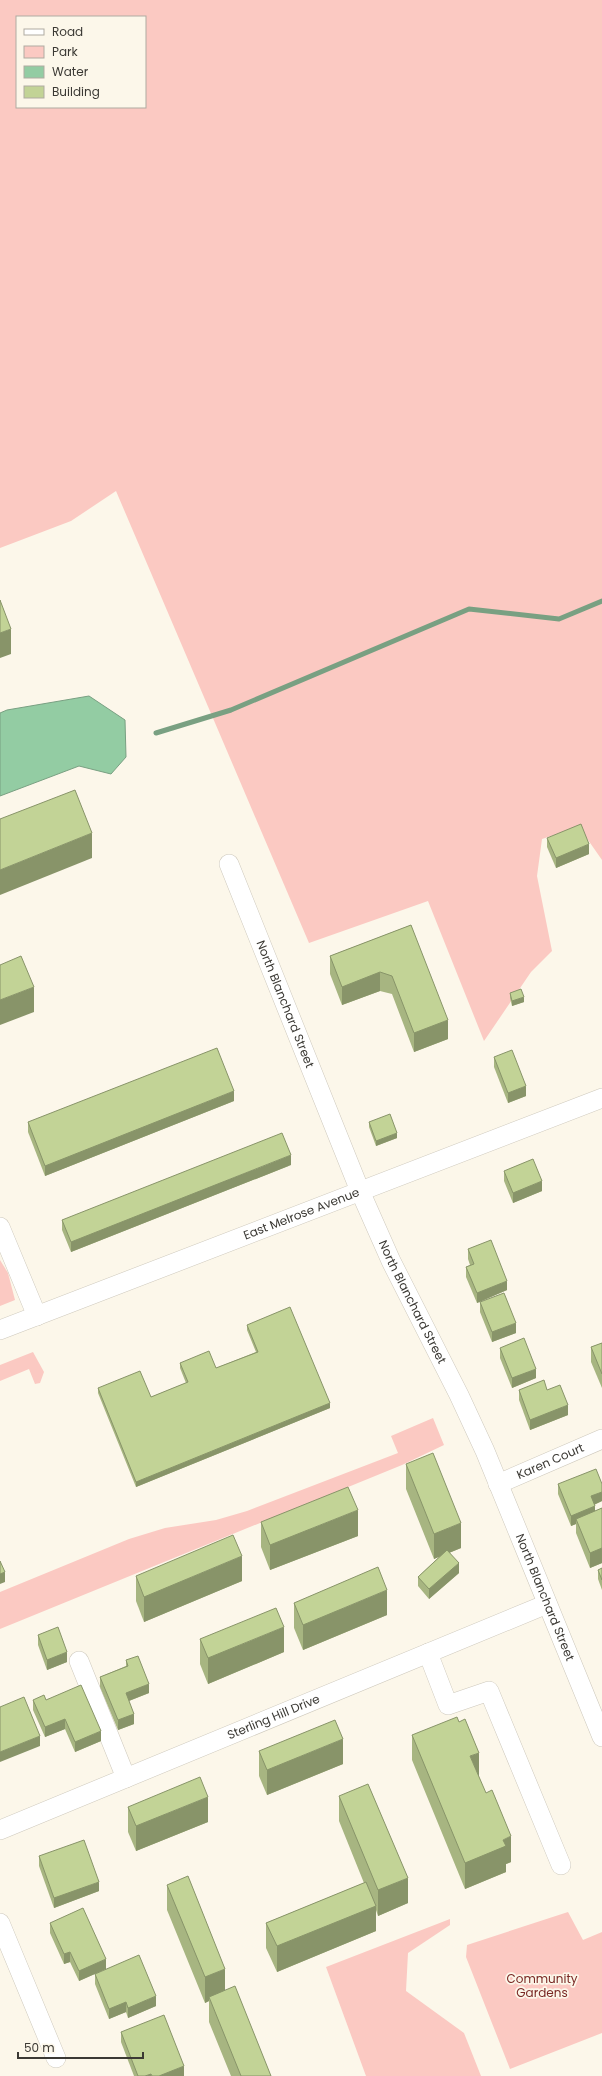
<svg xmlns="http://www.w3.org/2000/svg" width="602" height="2076" viewBox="0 0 602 2076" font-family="Poppins,sans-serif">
<rect width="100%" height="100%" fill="#fcf7ea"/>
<g fill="#fbc9c2" fill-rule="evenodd">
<path d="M0 0H602V860L579 827 542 839 537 876 552 951 531 972 484 1041 428 901 309 943 116 491 71 521 0 548ZM17 17H145V107H17Z"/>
<polygon points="0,1260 8,1273 15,1300 0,1306"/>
<polygon points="33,1352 44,1372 40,1383 35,1384 29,1369 0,1381 0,1365"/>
<polygon points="433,1418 444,1445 402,1465 0,1629 0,1592 129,1539 165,1528 216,1520 247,1511 398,1453 391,1436"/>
<polygon points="568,1912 583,1940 602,1932 602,2033 510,2069 466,1957 467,1945"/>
<polygon points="450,1919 450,1925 408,1953 406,1991 464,2033 481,2076 366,2076 326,1967"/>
</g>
<polygon fill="#93cca3" stroke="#79a082" points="89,696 125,720 126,757 111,774 79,766 0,796 0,713 7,710"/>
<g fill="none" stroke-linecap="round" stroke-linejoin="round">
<polyline stroke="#79a082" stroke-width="5" points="156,733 231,710 469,609 559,619 602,601"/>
<g stroke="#cec9bd" stroke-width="20">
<g id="minor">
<path id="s1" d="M229 864 360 1191 391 1261 459 1395 485 1451 602 1737"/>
<polyline points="0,1227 37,1316"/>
<path id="s2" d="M0 1330 602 1098"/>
<path id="s3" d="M498 1484 602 1439"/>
<polyline points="428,1653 448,1705 489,1691 561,1865"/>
<polyline points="79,1661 126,1778"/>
<path id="s4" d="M0 1830 547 1604"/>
<polyline points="0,1923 56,2058"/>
</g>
</g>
<use href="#minor" stroke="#fff" stroke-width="19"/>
</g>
<g fill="#a7b581">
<polygon points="547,838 589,854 556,868 547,847"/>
<polygon points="411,925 448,1039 414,1052 392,994 380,991 342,1005 330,974 330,956"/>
<polygon points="510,993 524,1002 512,1006 510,998"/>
<polygon points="494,1057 526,1096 508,1103 494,1067"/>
<polygon points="234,1101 45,1176 28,1132 28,1122"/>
<polygon points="369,1122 397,1138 376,1146 369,1127"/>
<polygon points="291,1165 71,1252 62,1230 62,1220"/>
<polygon points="504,1171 542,1191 513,1203 504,1181"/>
<polygon points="468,1249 507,1290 477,1303 466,1277 466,1267 470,1265 468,1259"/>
<polygon points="480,1302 516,1333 492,1342 480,1312"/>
<polygon points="247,1325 330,1408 136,1487 98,1393 98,1388 151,1397 186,1383 180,1368 180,1363 216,1368 256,1352 247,1330"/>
<polygon points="602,1343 602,1388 591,1362 591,1347"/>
<polygon points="500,1348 536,1378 512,1388 500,1358"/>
<polygon points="519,1390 547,1390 568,1415 530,1430 519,1400"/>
<polygon points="406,1464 461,1548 449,1553 459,1573 429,1599 418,1586 418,1577 440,1556 434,1559 406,1489"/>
<polygon points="558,1484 602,1484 602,1501 594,1505 595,1511 602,1508 602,1563 590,1568 576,1533 576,1524 571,1526 558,1494"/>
<polygon points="261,1522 358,1536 270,1570 261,1547"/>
<polygon points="602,1568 602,1590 598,1579 598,1570"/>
<polygon points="136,1576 242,1581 144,1622 136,1601"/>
<polygon points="294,1603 387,1615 303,1650 294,1628"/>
<polygon points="38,1635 67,1662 47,1670 38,1645"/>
<polygon points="200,1639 284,1652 208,1684 200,1664"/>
<polygon points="126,1660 149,1693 129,1701 134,1724 118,1730 100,1687 100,1677 126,1666"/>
<polygon points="33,1700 46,1700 101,1741 75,1752 65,1729 45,1737 33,1710"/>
<polygon points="412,1735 479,1778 511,1862 506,1864 506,1872 465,1889 412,1760"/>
<polygon points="259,1751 343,1764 267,1795 259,1776"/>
<polygon points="339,1796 408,1903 378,1916 376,1910 376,1931 277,1972 266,1948 266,1923 364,1883 339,1821"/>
<polygon points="128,1807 208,1822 136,1851 128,1832"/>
<polygon points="39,1856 99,1891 54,1908 39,1866"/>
<polygon points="167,1885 225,1990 271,2076 231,2076 209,2022 209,2001 205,2003 167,1910"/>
<polygon points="50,1923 106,1969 79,1981 70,1962 64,1964 50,1933"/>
<polygon points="95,1974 156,2006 128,2018 126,2012 109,2019 95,1984"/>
<polygon points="121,2032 184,2076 134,2076 121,2042"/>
</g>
<g fill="#889469">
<polygon points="11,629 11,654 0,658 0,633"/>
<polygon points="92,833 92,858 0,895 0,870"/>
<polygon points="589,844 589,854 556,868 556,858"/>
<polygon points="380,972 380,991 342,1005 342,987"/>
<polygon points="34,987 34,1012 0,1025 0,1000"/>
<polygon points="524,997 524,1002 512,1006 512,1001"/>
<polygon points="448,1020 448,1039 414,1052 414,1033"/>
<polygon points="526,1086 526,1096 508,1103 508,1093"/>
<polygon points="234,1091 234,1101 45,1176 45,1166"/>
<polygon points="397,1133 397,1138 376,1146 376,1141"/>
<polygon points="291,1155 291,1165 71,1252 71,1242"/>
<polygon points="542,1181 542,1191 513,1203 513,1193"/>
<polygon points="507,1281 507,1290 477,1303 477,1293"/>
<polygon points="516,1323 516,1333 492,1342 492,1332"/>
<polygon points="536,1369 536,1378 512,1388 512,1378"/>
<polygon points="330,1403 330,1408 136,1487 136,1482"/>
<polygon points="568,1405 568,1415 530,1430 530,1420"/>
<polygon points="602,1492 602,1501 591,1506 591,1496"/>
<polygon points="595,1506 595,1516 576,1519 576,1524 571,1526 571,1516"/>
<polygon points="358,1510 358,1536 270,1570 270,1545"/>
<polygon points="461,1523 461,1548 434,1559 434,1534"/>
<polygon points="602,1548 602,1563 590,1568 590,1553"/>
<polygon points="242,1556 242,1581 144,1622 144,1597"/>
<polygon points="459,1563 459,1573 429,1599 429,1589"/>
<polygon points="5,1572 5,1582 0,1584 0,1574"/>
<polygon points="387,1590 387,1615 303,1650 303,1625"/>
<polygon points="284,1627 284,1652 208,1684 208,1658"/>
<polygon points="67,1652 67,1662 47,1670 47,1660"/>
<polygon points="149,1684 149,1693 126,1702 126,1693"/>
<polygon points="134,1714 134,1724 118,1730 118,1720"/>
<polygon points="65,1719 65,1729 45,1737 45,1727"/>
<polygon points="101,1731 101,1741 75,1752 75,1742"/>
<polygon points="40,1736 40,1746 0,1762 0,1752"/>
<polygon points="343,1739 343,1764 267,1795 267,1770"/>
<polygon points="479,1753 479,1778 470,1756"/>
<polygon points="208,1797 208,1822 136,1851 136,1826"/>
<polygon points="511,1836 511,1862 506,1864 506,1872 465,1889 465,1863 503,1840"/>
<polygon points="408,1878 408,1903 378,1916 378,1890"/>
<polygon points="99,1882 99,1891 54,1908 54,1898"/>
<polygon points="376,1906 376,1931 277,1972 277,1946"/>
<polygon points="70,1952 70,1962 64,1964 64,1954"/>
<polygon points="106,1959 106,1969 79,1981 79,1971"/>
<polygon points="225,1969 225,1994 209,1997 209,2001 205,2003 205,1977"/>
<polygon points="156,1996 156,2006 128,2018 128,2008"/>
<polygon points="126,2002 126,2012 109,2019 109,2009"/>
<polygon points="184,2066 184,2076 159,2076"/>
<polygon points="151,2074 151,2076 145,2076"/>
</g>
<g fill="#c2d396" stroke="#889469">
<polygon points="0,600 11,629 0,633"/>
<polygon points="75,790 92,833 0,870 0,819"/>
<polygon points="581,824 589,844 556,858 547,838"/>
<polygon points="411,925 448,1020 414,1033 392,976 380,972 342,987 330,956"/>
<polygon points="21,956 34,987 0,1000 0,965"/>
<polygon points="521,989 524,997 512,1001 510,993"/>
<polygon points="217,1048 234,1091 45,1166 28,1122"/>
<polygon points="512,1050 526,1086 508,1093 494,1057"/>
<polygon points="390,1114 397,1133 376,1141 369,1122"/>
<polygon points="282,1133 291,1155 71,1242 62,1220"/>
<polygon points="533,1159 542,1181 513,1193 504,1171"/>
<polygon points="491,1240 507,1281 477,1293 466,1267 474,1264 468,1249"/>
<polygon points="504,1293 516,1323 492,1332 480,1302"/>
<polygon points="290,1307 330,1403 136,1482 98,1388 140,1371 151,1397 188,1382 180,1363 209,1351 216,1368 258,1352 247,1325"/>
<polygon points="524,1338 536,1369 512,1378 500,1348"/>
<polygon points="602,1343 602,1374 591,1347"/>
<polygon points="544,1380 547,1390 560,1385 568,1405 530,1420 519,1390"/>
<polygon points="433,1453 461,1523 434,1534 406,1464"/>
<polygon points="596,1469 602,1484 602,1492 591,1496 595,1506 571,1516 558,1484"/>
<polygon points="348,1487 358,1510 270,1545 261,1522"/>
<polygon points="602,1508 602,1548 590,1553 576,1519"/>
<polygon points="233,1535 242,1556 144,1597 136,1576"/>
<polygon points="447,1550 459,1563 429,1589 418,1577"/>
<polygon points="0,1561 5,1572 0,1574"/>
<polygon points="378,1567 387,1590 303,1625 294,1603"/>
<polygon points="602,1568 602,1580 598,1570"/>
<polygon points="276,1608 284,1627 208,1658 200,1639"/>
<polygon points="58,1627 67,1652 47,1660 38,1635"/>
<polygon points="138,1656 149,1684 126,1693 134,1714 118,1720 100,1677 128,1666 126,1660"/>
<polygon points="81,1685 101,1731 75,1742 65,1719 45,1727 33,1700 44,1695 46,1700"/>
<polygon points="24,1697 40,1736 0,1752 0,1707"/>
<polygon points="457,1717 459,1722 465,1719 479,1753 470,1756 486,1793 492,1790 511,1836 503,1840 506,1846 465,1863 412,1735"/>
<polygon points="335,1720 343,1739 267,1770 259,1751"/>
<polygon points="200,1777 208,1797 136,1826 128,1807"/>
<polygon points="368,1784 408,1878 378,1890 339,1796"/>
<polygon points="84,1840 99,1882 54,1898 39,1856"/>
<polygon points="188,1876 225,1969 205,1977 167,1885"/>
<polygon points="366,1882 376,1906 277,1946 266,1923"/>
<polygon points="83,1908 106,1959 79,1971 70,1952 64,1954 50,1923"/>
<polygon points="139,1955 156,1996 128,2008 126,2002 109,2009 95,1974"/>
<polygon points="235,1986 271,2076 241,2076 209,1997"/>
<polygon points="164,2015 184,2066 159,2076 152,2076 151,2074 145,2076 138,2076 121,2032"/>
</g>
<g text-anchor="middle" stroke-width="3.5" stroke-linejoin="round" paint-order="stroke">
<g font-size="12" fill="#3b3934" stroke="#fcf7ea">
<text dy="4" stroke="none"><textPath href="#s1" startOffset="151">North Blanchard Street</textPath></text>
<text dy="4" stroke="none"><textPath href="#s2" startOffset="323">East Melrose Avenue</textPath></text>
<text dy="4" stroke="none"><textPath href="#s1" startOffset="475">North Blanchard Street</textPath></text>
<text dy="4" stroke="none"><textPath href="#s3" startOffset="57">Karen Court</textPath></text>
<text dy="4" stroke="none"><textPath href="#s1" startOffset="799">North Blanchard Street</textPath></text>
<text dy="4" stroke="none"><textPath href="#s4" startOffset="296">Sterling Hill Drive</textPath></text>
</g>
<g font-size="12" fill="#7a2925" stroke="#fcf7ea">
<text x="542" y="1983">Community<tspan x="542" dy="14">Gardens</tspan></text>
</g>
</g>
<rect x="16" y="16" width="130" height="92" fill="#fcf7ea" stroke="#afaba1"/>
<rect x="24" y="29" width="20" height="6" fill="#ffffff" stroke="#afaba1"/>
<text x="52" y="36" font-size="12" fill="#3b3934">Road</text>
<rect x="24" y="46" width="20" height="12" fill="#fbc9c2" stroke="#afaba1"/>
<text x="52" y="56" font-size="12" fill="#3b3934">Park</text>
<rect x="24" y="66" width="20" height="12" fill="#93cca3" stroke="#afaba1"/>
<text x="52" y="76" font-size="12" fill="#3b3934">Water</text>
<rect x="24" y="86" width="20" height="12" fill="#c2d396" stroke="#afaba1"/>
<text x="52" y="96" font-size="12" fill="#3b3934">Building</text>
<path d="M18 2052v6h125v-6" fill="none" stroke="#3b3934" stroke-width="2"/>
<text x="24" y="2052" font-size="12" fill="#3b3934" stroke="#fcf7ea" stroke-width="3" paint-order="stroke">50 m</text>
</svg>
